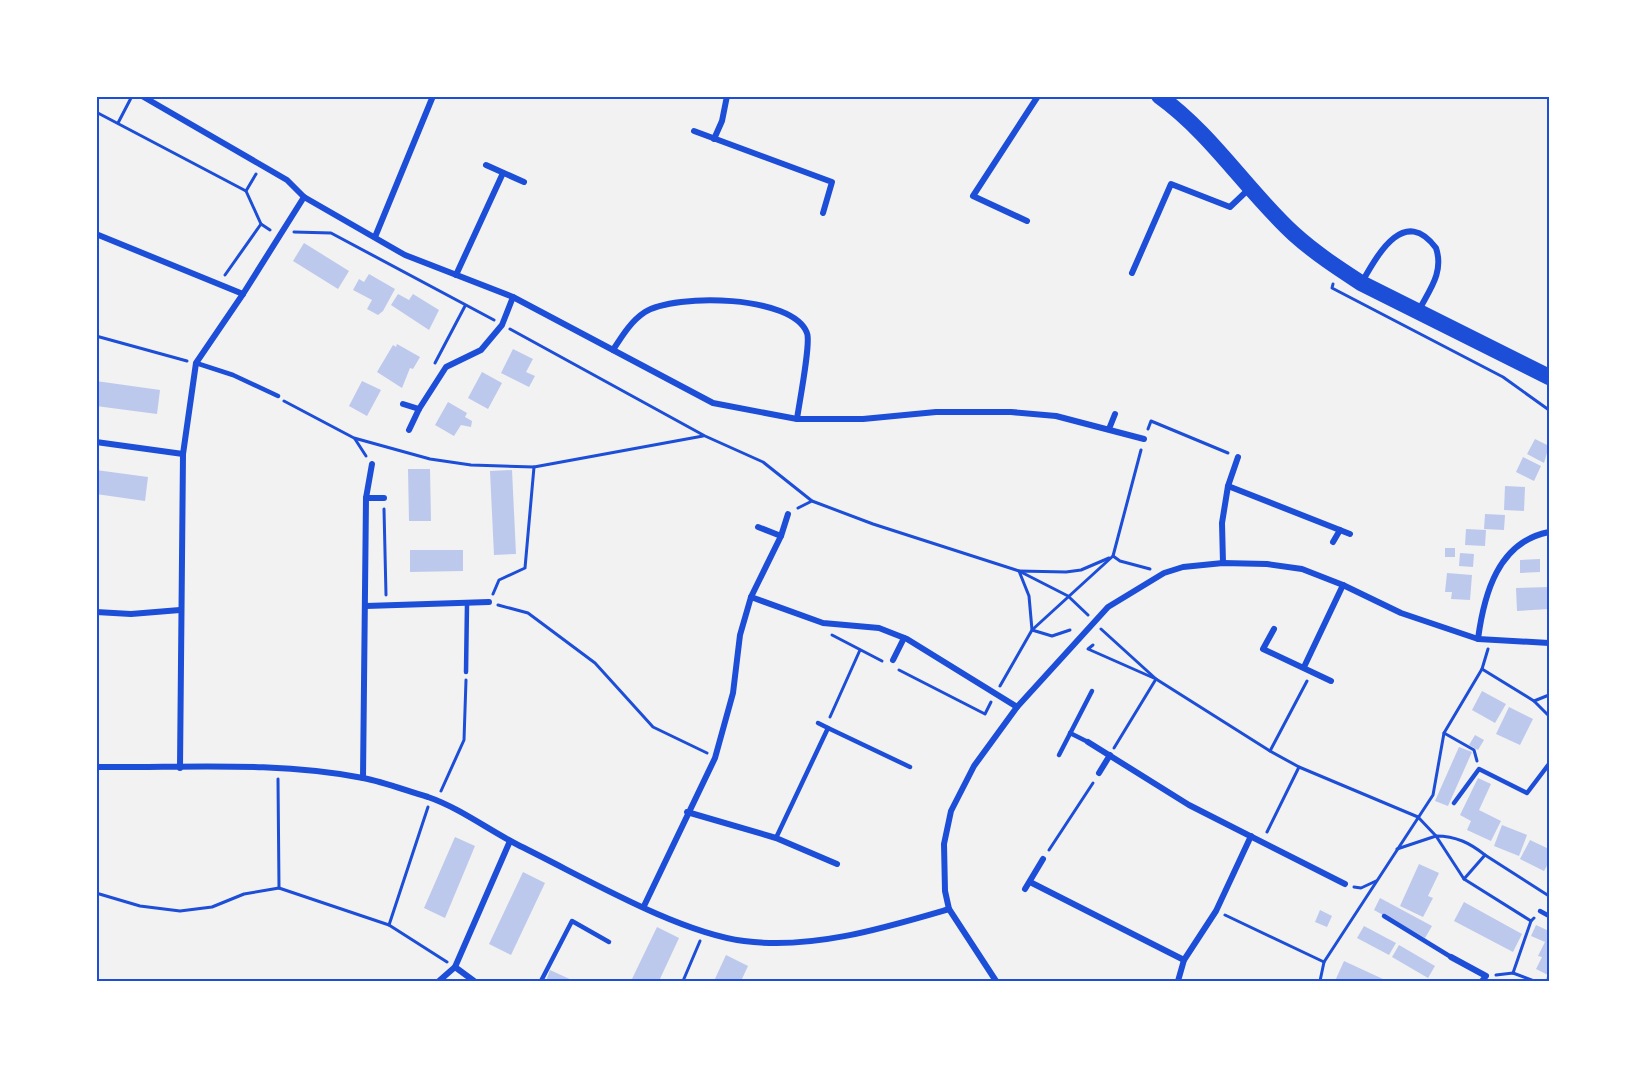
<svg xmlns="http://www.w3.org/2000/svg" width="1645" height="1077" viewBox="0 0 1645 1077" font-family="'Playfair Display',serif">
<rect width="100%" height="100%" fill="#f2f2f2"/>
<g fill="#bdc9ec">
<polygon points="304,243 349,271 338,289 293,261"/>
<polygon points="369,274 395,289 383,311 378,315 367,309 372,300 353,290 359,279 364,282"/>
<polygon points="398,294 409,300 413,294 439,310 429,330 391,305"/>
<polygon points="397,344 420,357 413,369 410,368 402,388 377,372 393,345 396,347"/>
<polygon points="513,349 533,359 526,372 535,376 529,387 501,373"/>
<polygon points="482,372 502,383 488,409 468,398"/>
<polygon points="96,381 160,390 157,414 96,406"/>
<polygon points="362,381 381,390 367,416 349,406"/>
<polygon points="448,402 467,413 465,417 472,421 471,427 461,425 454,436 435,425"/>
<polygon points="1535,439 1549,446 1544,463 1527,454"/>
<polygon points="1523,457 1541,466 1534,481 1516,472"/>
<polygon points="408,469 430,469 431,521 409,521"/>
<polygon points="96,470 148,477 145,501 96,494"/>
<polygon points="512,470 516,554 494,555 490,471"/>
<polygon points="1505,486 1525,487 1524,511 1504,510"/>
<polygon points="1485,514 1505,515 1504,530 1484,529"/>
<polygon points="1466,529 1486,530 1485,546 1465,545"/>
<rect x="1445" y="548" width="10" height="9"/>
<polygon points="410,550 463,550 463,571 410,572"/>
<polygon points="1460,553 1474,554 1473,567 1459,566"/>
<polygon points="1540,559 1540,572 1520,573 1520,560"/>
<polygon points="1447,573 1472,575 1470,600 1451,599 1452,592 1445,592"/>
<polygon points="1549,587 1549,609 1517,611 1516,588"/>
<polygon points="1482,691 1506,704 1495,723 1472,710"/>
<polygon points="1509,707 1533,719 1520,745 1496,734"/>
<polygon points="1475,735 1484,740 1478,750 1469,745"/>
<polygon points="1459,747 1472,752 1448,806 1435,801"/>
<polygon points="1478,778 1491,784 1479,810 1501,821 1491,841 1467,830 1471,821 1460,815"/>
<polygon points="1502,825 1527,835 1519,856 1494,846"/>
<polygon points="455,837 475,846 445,918 424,908"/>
<polygon points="1530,840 1549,849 1549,862 1544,871 1520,859"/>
<polygon points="1419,864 1439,873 1428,896 1433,898 1423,917 1400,906"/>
<polygon points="523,872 545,883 511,955 489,944"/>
<polygon points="1380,898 1432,926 1425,938 1374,910"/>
<polygon points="1464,902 1522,934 1513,952 1454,921"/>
<polygon points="1320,910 1332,916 1327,927 1315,922"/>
<polygon points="1536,925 1549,931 1549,981 1545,980 1548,975 1536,969 1542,957 1538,956 1545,942 1531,936"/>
<polygon points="1364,926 1396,943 1389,955 1357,938"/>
<polygon points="657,927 679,938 659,981 631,981"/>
<polygon points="1399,945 1435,966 1428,978 1392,957"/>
<polygon points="726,955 748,966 741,981 714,981"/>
<polygon points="1344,961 1383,979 1382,981 1335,981"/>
<polygon points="550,970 574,981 546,981"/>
</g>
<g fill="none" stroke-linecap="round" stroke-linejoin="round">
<g stroke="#1d4ed8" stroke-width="3">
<polyline points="96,112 246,191 261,224"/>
<polyline points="118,123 131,98"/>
<polyline points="246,191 256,174"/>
<polyline points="294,232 331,233 494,320"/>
<polyline points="225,275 261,224 270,230"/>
<polyline points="1333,284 1332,288 1503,377 1549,410"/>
<polyline points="510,329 705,436 763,462 812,501 873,524 1019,571 1068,596 1088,615"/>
<polyline points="96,336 187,361"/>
<polyline points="435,363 465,306"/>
<polyline points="284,401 354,438 430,459 471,465 534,467 703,436"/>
<polyline points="1148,429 1151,421 1228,453"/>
<polyline points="355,439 366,456"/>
<polyline points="798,508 812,501"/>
<polyline points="384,509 386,595"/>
<polyline points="1113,556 1120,561 1150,569"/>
<polyline points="493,594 499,580 525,568 534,467"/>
<polyline points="498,605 528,613 595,663 653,727 707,753"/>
<polyline points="1101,629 1156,679 1270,751 1299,767 1418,817 1436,836 1397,849"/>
<polyline points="1070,630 1052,636 1032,630 1029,596 1019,571 1066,572 1081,570 1109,558"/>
<polyline points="832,635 882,661"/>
<polyline points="1093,645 1088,649 1156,679 1114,748"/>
<polyline points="1482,669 1534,701 1549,716"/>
<polyline points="899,670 985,714 991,702"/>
<polyline points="1000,686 1032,630 1113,556 1141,450"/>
<polyline points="1534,701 1549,695"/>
<polyline points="830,717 860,650"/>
<polyline points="1444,733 1474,750 1477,761"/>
<polyline points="1270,751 1307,681"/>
<polyline points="278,779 279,888"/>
<polyline points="441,791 464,740 466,680"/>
<polyline points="1267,832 1299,767"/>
<polyline points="1049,850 1093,783"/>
<path d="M1485 855C1470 843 1456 836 1436 836L1464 879 1531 921 1534 918"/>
<polyline points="1464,879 1485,855 1549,896"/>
<polyline points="1354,887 1361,888 1376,881"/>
<polyline points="96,893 140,906 180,911 212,907 244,894 279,888 389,925 447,962"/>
<polyline points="1225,915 1324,962"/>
<polyline points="389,925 428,807"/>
<polyline points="1513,973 1531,921"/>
<polyline points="1496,975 1513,973 1534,981"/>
<polyline points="683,981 700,941"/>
<polyline points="1320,981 1324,962 1433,795 1444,733 1482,669 1488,649"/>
</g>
<g stroke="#1d4ed8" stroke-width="4.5">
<polyline points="196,363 233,375 278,396"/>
<polyline points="466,672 467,604"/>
<polyline points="818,723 828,728"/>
<polyline points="1070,733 1088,742"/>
<polyline points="1059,755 1092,691"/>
<polyline points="1454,803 1479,769 1527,793 1549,764"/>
<polyline points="776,838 828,728 910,767"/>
<polyline points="1540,911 1549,916"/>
<polyline points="1384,916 1451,957"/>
<polyline points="541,981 572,921 609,942"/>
</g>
<g stroke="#1d4ed8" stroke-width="6">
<polyline points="142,96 287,180 304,197 405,255 513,297 713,403 797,419 863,419 936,412 1011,412 1056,416 1144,439"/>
<polyline points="694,131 832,182 823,213"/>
<polyline points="714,139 722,121 727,96"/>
<polyline points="486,165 524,182"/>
<polyline points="1027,221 973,196 1038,96"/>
<polyline points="96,234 243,294"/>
<polyline points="375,237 433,96"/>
<polyline points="1132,273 1171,184 1230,207 1250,188"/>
<polyline points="456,275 503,173"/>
<path d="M1362 282C1377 256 1404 205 1436 248 1444 272 1430 289 1419 310"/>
<path d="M613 350C622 336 631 321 645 312 675 293 793 295 807 333 811 343 799 404 797 419"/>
<polyline points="403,404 419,409"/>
<polyline points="1109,429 1115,414"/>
<polyline points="409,430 419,409 446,367 481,350 502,325 513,297"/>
<polyline points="96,442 183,454"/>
<polyline points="1228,486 1350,534"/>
<polyline points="366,498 384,498"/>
<polyline points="758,527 781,536"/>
<polyline points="1333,542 1340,530"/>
<polyline points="1223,563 1222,523 1228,486 1238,457"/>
<polyline points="751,597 823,623 879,628 907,639 1017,707"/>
<polyline points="366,606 489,602"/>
<polyline points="96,612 131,614 180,610"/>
<polyline points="1274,629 1263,649 1331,681"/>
<path d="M1478 639C1484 594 1498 542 1549 532"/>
<polyline points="893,660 904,638"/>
<polyline points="1304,667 1343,585"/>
<polyline points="1088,742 1189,805 1345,884"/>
<path d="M96 767C184 768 276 761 363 778 384 782 407 791 428 797 460 808 490 831 520 846 584 877 676 932 744 941 812 950 884 928 949 909"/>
<polyline points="180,768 183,454 196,363 243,294 304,197"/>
<polyline points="1099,773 1110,755"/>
<polyline points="363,778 366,498 372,464"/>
<polyline points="687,812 776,838 837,864"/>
<polyline points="1030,882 1184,960"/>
<polyline points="1025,889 1043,859"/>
<polyline points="644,906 715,758 733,693 740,635 751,597 781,536 788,514"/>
<polyline points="1451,957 1486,976 1482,981"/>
<polyline points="439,981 455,967"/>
<polyline points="474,981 455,967 510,841"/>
<polyline points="996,981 949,909 945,891 944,844 951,811 974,766 1017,707 1108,607 1164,573 1183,567 1223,563 1267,564 1302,569 1343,585 1401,613 1478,639 1549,643"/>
<polyline points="1178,981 1184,960 1216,911 1251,836"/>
</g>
<path stroke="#1d4ed8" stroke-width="16" d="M1159 96C1212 134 1247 191 1294 234 1315 253 1338 268 1361 283L1549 377"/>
</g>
<rect width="1645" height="1077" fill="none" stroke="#ffffff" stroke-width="195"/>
<rect x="98" y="98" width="1450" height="882" fill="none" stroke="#1d4ed8" stroke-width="2"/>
</svg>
